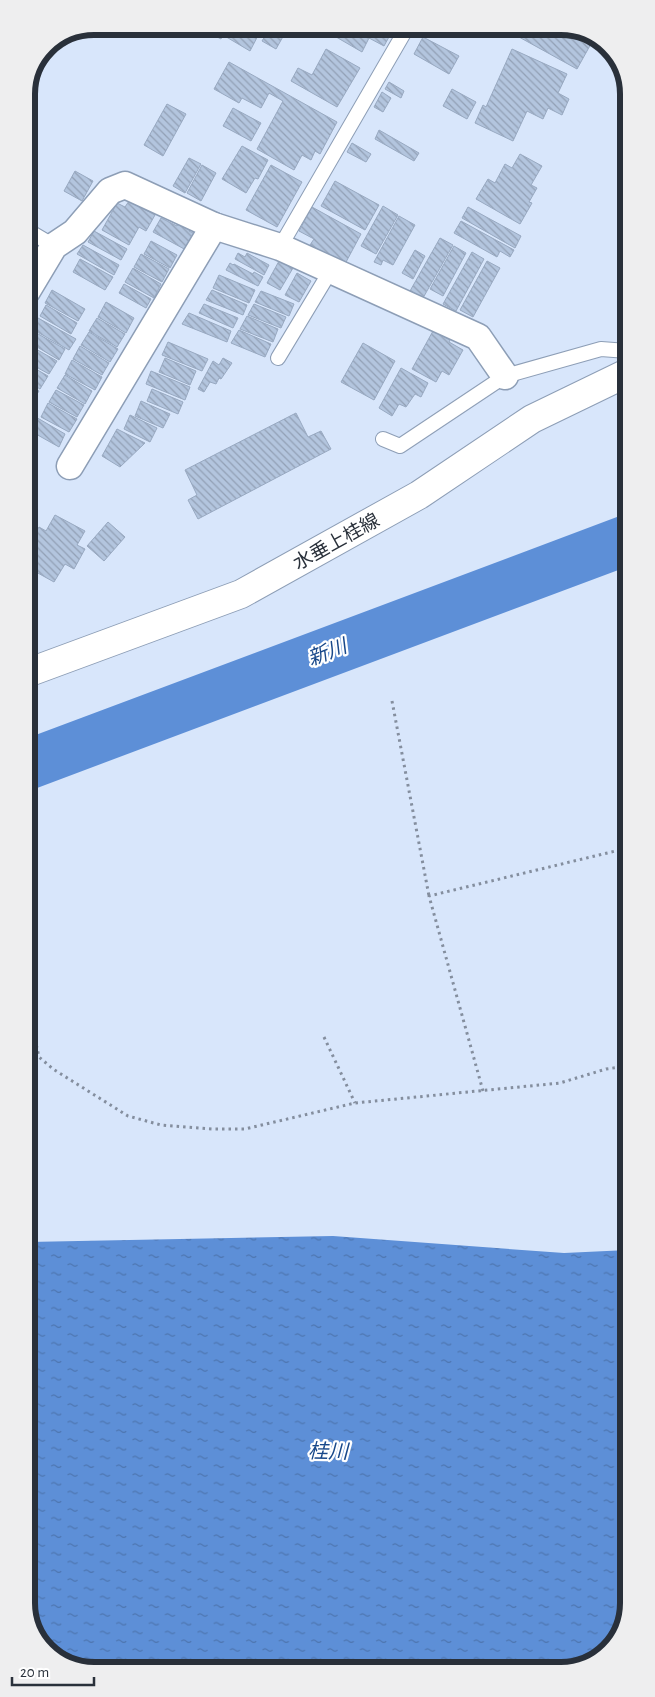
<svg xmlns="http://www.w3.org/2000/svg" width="655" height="1697" viewBox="0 0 655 1697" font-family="'Alegreya Sans','Noto Sans JP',sans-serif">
<defs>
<pattern id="water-ripples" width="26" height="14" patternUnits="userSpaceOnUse" patternTransform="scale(1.25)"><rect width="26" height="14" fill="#5d8fd7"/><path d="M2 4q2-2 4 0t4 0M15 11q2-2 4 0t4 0" fill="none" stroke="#4d75af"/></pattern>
<pattern id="building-back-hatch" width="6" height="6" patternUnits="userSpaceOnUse" patternTransform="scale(1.25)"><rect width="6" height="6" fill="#b3c5de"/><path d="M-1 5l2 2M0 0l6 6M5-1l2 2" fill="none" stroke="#92a0b5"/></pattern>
</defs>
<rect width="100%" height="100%" fill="#d8e6fb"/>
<polygon fill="url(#water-ripples)" points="333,1236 564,1253 628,1250 629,1604 615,1645 579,1668 89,1671 49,1654 29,1621 28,1242"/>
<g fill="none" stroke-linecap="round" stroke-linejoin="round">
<polyline stroke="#5d8fd7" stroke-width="50" points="27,765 627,540"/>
</g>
<g fill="url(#building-back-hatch)" stroke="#98a9c1">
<polygon points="205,26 263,26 250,51 223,35 221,39 204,30"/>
<polygon points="271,26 289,26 276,49 262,41"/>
<polygon points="334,26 395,26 384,46 369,38 362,52 331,34 336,27"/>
<polygon points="525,26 566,26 582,33 581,36 592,42 577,69 519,37"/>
<polygon points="423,37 459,56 449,74 414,54"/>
<polygon points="326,49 360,68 337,107 291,81 298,68 312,75"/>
<polygon points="512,49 567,74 558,93 569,99 562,115 548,108 543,119 527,111 513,141 475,123 483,105 486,107"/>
<polygon points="229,62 337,122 320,154 315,151 311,160 302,155 294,170 257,149 283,101 269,93 261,108 242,98 239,103 214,89"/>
<polygon points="389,82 404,91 401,98 385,89"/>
<polygon points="452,89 476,102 467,119 443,106"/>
<polygon points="382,92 391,98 383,112 374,107"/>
<polygon points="167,104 186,114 163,156 144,145"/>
<polygon points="233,108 261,123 251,141 223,126"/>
<polygon points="379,130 419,153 414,161 375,139"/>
<polygon points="352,143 371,154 366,162 347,152"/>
<polygon points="242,146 268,160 258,179 255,178 246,193 222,179"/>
<polygon points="520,154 542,166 531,185 537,188 529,202 532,203 520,224 476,199 488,179 495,183 505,164 512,168"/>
<polygon points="189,158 201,164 185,193 173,186"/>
<polygon points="202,165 216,173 201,201 187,193"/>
<polygon points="271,165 302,182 277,227 246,210"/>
<polygon points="75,171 93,181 82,201 64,191"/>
<polygon points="335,181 379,205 365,230 321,206"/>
<polygon points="129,201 155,215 146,231 139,227 129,245 102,230 117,203 125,207"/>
<polygon points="383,206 398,215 376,254 361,246"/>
<polygon points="312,207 361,234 345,264 310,245 314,239 299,231"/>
<polygon points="468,207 521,236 515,248 462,218"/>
<polygon points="399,216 415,225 393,265 383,260 381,265 374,262"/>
<polygon points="161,218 177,226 181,218 193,225 189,231 195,234 186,250 153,232"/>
<polygon points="461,221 514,250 510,257 500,251 497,257 454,233"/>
<polygon points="94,231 127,249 121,260 88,242"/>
<polygon points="440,238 453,245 423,298 410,291"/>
<polygon points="151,241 177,255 170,268 144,254"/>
<polygon points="83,245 119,265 114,275 77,254"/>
<polygon points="454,246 466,253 443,296 430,289"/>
<polygon points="415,250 425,256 413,279 402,273"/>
<polygon points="472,252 484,259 456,311 443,304"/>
<polygon points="238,253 245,257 247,253 269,265 264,275 235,259"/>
<polygon points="141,254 169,269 162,282 134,267"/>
<polygon points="80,259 113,277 105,290 73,272"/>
<polygon points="279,261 293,268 280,290 267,283"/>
<polygon points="487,261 500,268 473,317 460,310"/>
<polygon points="230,263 233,265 234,264 253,274 254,272 263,277 258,286 226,270"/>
<polygon points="133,268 161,284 154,298 125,282"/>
<polygon points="297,273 311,281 299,302 285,295"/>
<polygon points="219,275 255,290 249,303 213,288"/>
<polygon points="124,284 151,299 146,308 119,293"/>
<polygon points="52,290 85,309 78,321 45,303"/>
<polygon points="212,290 247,305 243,315 206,300"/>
<polygon points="261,291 294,304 289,316 255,302"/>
<polygon points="106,302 134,318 126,333 98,317"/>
<polygon points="204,304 238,318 233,328 199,313"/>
<polygon points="254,304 286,317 281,328 248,315"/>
<polygon points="46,305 77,323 71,334 40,316"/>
<polygon points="189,313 231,331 227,342 182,324"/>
<polygon points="247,316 278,329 273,342 240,329"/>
<polygon points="38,318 76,339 69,350 32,329"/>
<polygon points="97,318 125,334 117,347 89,331"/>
<polygon points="31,330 65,349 59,360 27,341 27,337"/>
<polygon points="239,330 271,344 265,357 231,343"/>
<polygon points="433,331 450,340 449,342 463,350 449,375 442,371 436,382 412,369"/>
<polygon points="89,332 118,349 110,362 81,345"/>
<polygon points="168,342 208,359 202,371 162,355"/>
<polygon points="363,343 395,361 374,400 341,382"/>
<polygon points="27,344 57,361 49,374 27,362"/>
<polygon points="80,346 109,363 102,375 73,359"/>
<polygon points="165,358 196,371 190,385 159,372"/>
<polygon points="223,358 232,363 221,379 219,378 216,384 210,382 204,392 198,389 213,361 219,365"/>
<polygon points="72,360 102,377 95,390 65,374"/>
<polygon points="27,364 48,376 40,389 27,381"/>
<polygon points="401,368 428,383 421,397 415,394 406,407 399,404 392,416 379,408"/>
<polygon points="151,371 190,387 185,400 146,384"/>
<polygon points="65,375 92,391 85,404 57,388"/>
<polygon points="27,384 39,391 34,399 27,395"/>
<polygon points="152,389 183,402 178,414 147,401"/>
<polygon points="56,390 84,405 77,417 49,402"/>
<polygon points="27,397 33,401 28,411 27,410"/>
<polygon points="141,401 170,414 163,428 135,416"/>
<polygon points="48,403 77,419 69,432 41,417"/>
<polygon points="296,413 308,437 321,431 331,449 198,519 188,500 197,495 185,470"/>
<polygon points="130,415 157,428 150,442 124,429"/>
<polygon points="34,416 65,434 59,447 27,429"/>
<polygon points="117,429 145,443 120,467 102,456"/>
<polygon points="55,515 85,531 77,545 85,549 74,569 65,564 54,582 27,567 27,548 39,527 46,531"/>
<polygon points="108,522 125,537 104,561 87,546"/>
</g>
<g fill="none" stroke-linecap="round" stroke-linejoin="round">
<g stroke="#8d9eb6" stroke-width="16">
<g id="lane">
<polyline points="27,230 54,246"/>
<polyline points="280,247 408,26"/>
<polyline points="278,358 331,270"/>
<polyline points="383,439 400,446 505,376 601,349 627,351"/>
</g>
</g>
<g stroke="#8d9eb6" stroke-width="29">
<g id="street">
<polyline points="27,291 54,246 75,232 110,191 125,185 214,226 280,247 478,337 505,376"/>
<polyline points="70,466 214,226"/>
</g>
</g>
<g stroke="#8d9eb6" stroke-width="30">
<polyline id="secondary" points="27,673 241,594 419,495 532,419 627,373"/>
</g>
<g stroke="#848e9e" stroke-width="3" stroke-dasharray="2.5 4" stroke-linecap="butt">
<polyline points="392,701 429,896"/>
<polyline points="28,1007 39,1057 53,1069 128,1116 161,1125 213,1129 245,1129 355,1103 560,1083 606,1069 628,1066"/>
<polyline points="324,1037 355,1103"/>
<polyline points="483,1091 429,896 628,848"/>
</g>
<use href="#lane" stroke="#fff" stroke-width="14"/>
<use href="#street" stroke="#fff" stroke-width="26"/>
<use href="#secondary" stroke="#fff" stroke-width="28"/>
</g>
<g text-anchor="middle" stroke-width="4.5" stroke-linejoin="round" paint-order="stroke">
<g font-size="19" fill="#29303a" stroke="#fff">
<text transform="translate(336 541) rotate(-29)" y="7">水垂上桂線</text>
</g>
<g font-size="20" font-style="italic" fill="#18488a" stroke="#fff">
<text transform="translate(327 652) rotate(-21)" y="7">新川</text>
<text transform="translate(328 1451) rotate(1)" y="7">桂川</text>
</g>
</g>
<path d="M0 0H655V1697H0ZM94 35H561A59 59 0 0 1 620 94V1603A59 59 0 0 1 561 1662H94A59 59 0 0 1 35 1603V94A59 59 0 0 1 94 35Z" fill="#eeeeef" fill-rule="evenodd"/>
<path fill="none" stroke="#29303a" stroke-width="6" d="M94 35H561A59 59 0 0 1 620 94V1603A59 59 0 0 1 561 1662H94A59 59 0 0 1 35 1603V94A59 59 0 0 1 94 35Z"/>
<path d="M12 1677v8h82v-8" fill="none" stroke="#29303a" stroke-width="2.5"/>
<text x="20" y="1677" font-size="15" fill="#29303a" stroke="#ffffff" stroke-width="4" paint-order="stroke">20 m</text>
</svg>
